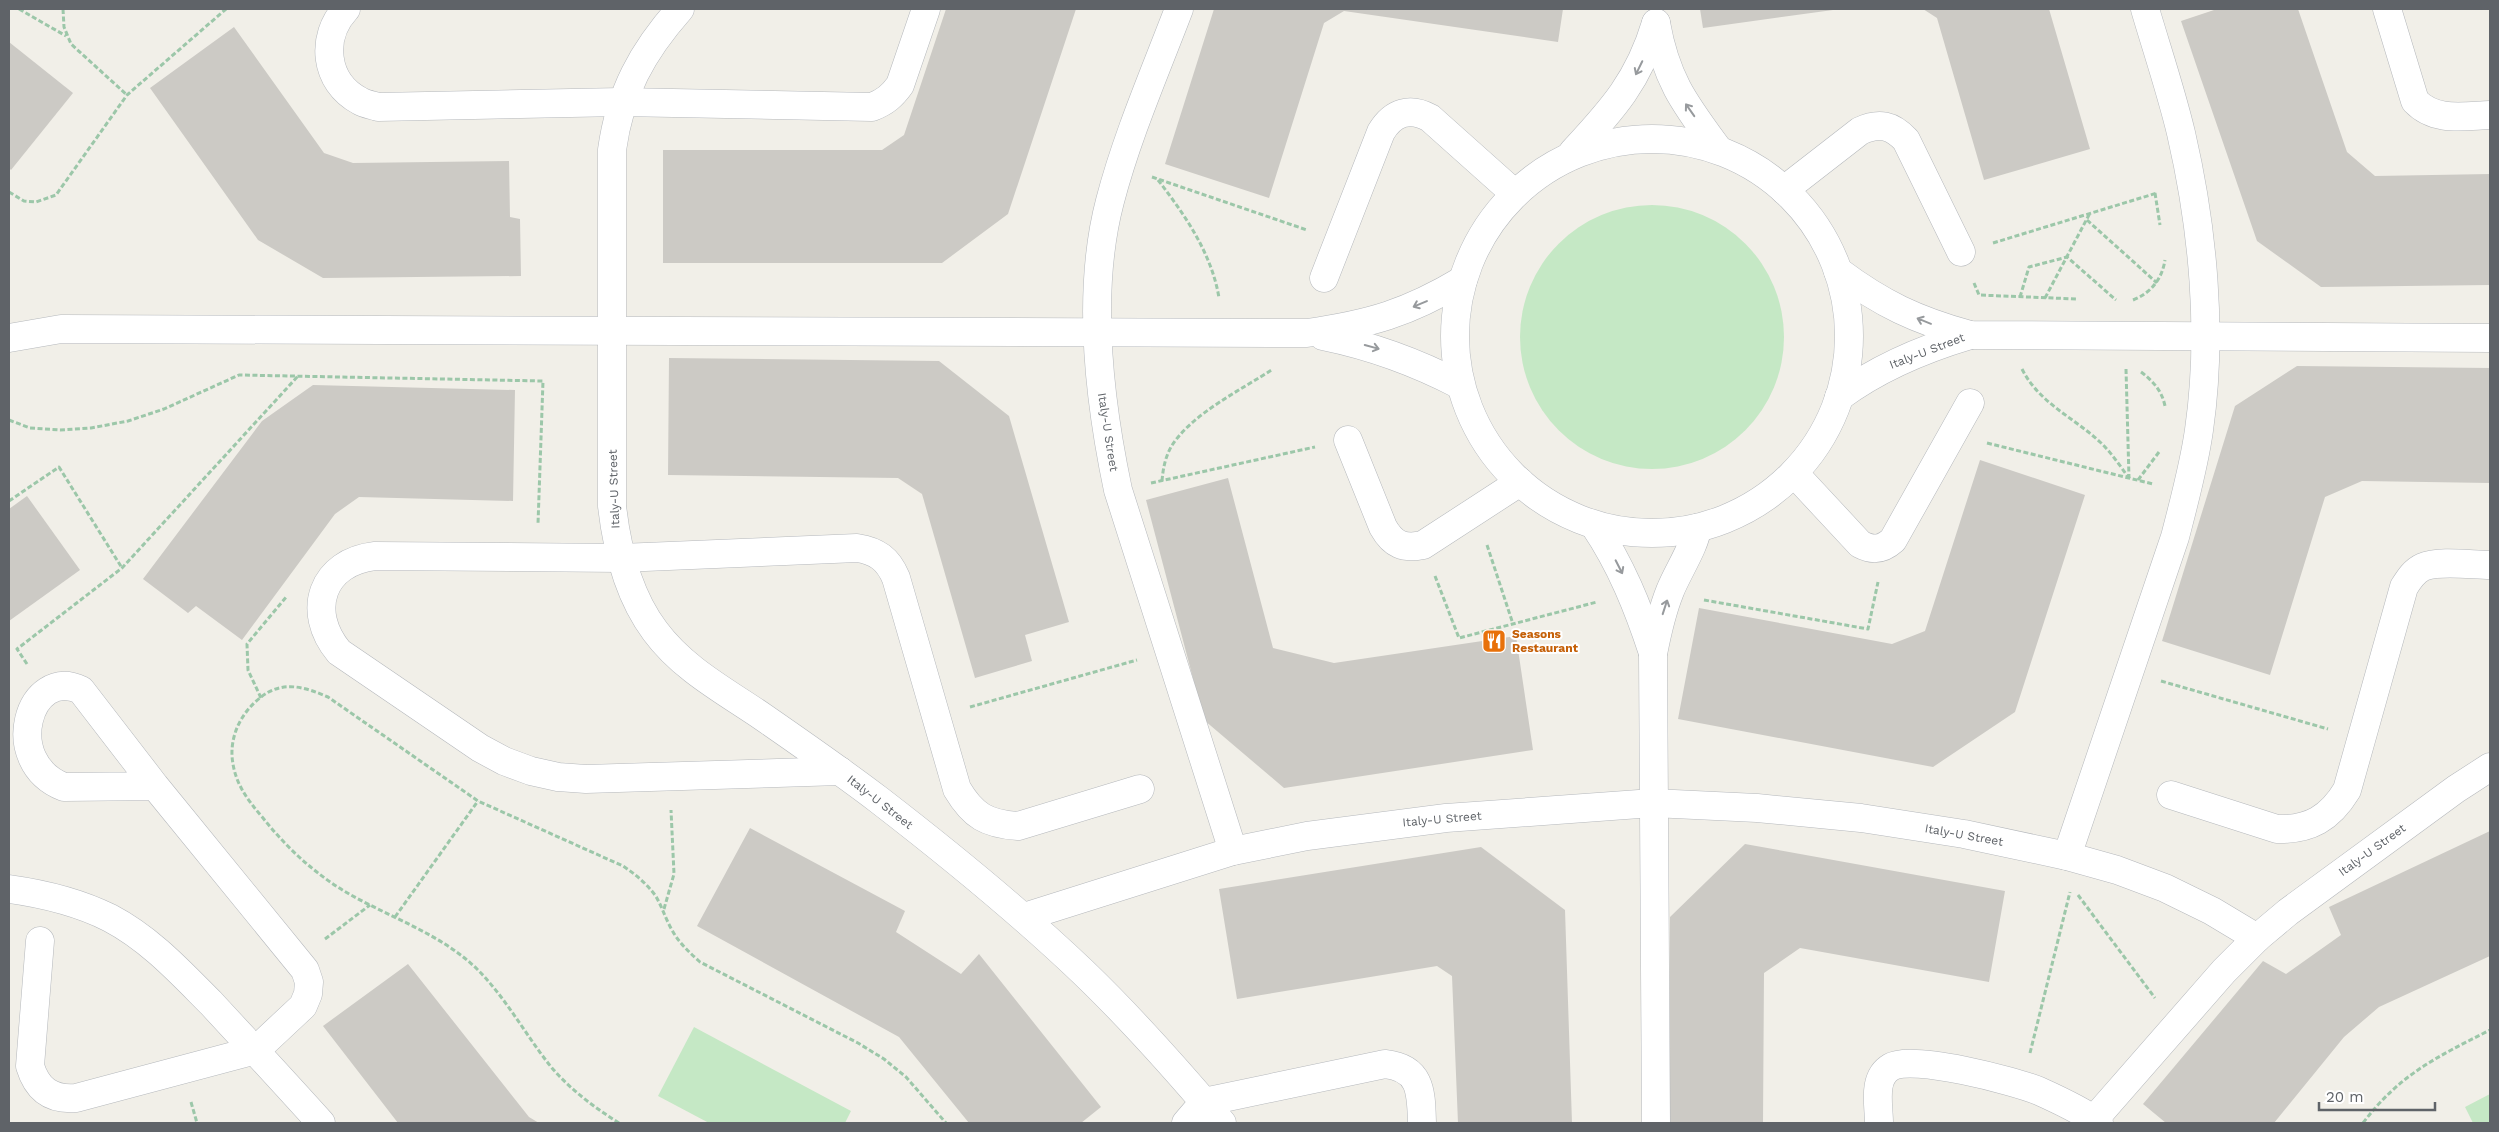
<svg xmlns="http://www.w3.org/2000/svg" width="2499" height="1132" viewBox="0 0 2499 1132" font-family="'Work Sans',sans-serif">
<rect width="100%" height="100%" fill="#f1efe8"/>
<g fill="#c5e8c5">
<circle cx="1652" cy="337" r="132"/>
<polygon points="694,1027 851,1111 845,1123 709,1123 658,1096"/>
<polygon points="2490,1094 2490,1123 2473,1123 2465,1107"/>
</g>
<g fill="#cccac5">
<polygon points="946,9 1076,9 1008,214 942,263 663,263 663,150 882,150 904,135"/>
<polygon points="1214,9 1563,9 1558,42 1344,11 1324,23 1269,198 1165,164"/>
<polygon points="1700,9 1833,9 1833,10 1703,28"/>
<polygon points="1923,9 2049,9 2090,149 1984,180 1937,18"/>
<polygon points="2217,9 2298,9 2347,152 2375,176 2490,174 2490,285 2321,287 2257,241 2181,21"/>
<polygon points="234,27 324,153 353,163 509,161 510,217 520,219 521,276 323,278 258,240 150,88"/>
<polygon points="9,42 73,93 11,170 9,168"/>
<polygon points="669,358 939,361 1009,416 1069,622 1025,635 1032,661 975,678 922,494 898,478 668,475"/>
<polygon points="2297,366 2490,368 2490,483 2362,481 2325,497 2270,675 2162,641 2235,406"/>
<polygon points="313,385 515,390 513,501 359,497 335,514 242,640 196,606 188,613 143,579 262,421"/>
<polygon points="1980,460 2085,495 2015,712 1933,767 1678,719 1699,608 1892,644 1925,631"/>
<polygon points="1228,478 1273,648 1334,663 1516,636 1533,750 1284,788 1204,720 1146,500"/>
<polygon points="27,496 80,570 9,621 9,509"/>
<polygon points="750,828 905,911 896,932 961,974 979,954 1101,1107 1081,1123 969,1123 899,1037 697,926"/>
<polygon points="2490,831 2490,956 2379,1007 2344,1037 2274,1123 2166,1123 2143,1104 2263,961 2286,974 2341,935 2329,907"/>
<polygon points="1745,844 2005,891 1989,982 1800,948 1764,973 1763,1123 1669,1123 1670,917"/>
<polygon points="1481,847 1565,910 1572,1123 1458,1123 1452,976 1437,966 1237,999 1219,889"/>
<polygon points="408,964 529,1117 539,1123 398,1123 323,1026"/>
</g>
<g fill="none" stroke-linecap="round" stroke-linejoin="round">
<g stroke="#b5b8bc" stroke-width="29">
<g id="minor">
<path d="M346 9C320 37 324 82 360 101 365 104 372 105 378 107L621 102 872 107C885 102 892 96 900 85L926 9"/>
<path d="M680 9C642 52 620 92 612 150V506C617 550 628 595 655 631 683 669 725 691 763 717 802 744 841 771 879 800 949 854 1019 911 1083 972 1133 1020 1178 1071 1222 1123"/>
<path d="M1179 9C1155 72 1127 136 1110 201 1086 292 1099 400 1118 490L1233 851"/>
<path d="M2387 9 2415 101C2435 122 2463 116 2490 115"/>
<path d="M1656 23C1666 80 1685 104 1718 149"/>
<circle cx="1652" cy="336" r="197"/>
<path d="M1573 152C1613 109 1639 80 1656 23"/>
<path d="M1784 190 1860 131C1879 122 1892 125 1906 140L1961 252"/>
<path d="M1838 271C1882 304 1916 320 1970 335L2490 338"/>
<path d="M1324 278 1381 132C1393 112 1410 107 1430 118L1514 193"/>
<path d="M1323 336C1372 346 1416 362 1460 385"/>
<path d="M9 338 61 329 1307 333C1370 324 1408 313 1463 280"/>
<path d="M1839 397C1879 367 1923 349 1970 335"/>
<path d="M1348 440 1383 527C1393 545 1404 549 1423 545L1520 482"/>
<path d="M1794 473 1860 544C1873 551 1882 550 1893 540L1970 403"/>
<path d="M1594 525C1621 565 1638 607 1653 653"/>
<path d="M840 771 586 779 558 777 531 771 504 761 480 748 339 652C305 611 322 562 375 556L621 558 857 548C877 551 888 559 896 578L957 789C973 816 987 824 1018 826L1140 789"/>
<path d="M2171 795 2277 829C2310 830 2330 818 2347 790L2404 587C2409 579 2414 571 2423 567 2439 560 2472 565 2490 565"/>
<path d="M2067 856 2175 537C2184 502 2194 466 2199 430 2213 333 2203 228 2181 133 2171 91 2157 50 2145 9"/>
<path d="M9 889C45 894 78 902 110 918 150 939 180 972 211 1003 248 1043 285 1083 321 1123"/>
<polyline points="1024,917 1233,851 1307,836 1446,818 1653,803 1757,808 1861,818 1964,834 2067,856 2117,870 2165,888 2212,911 2257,938"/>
<path d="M40 941 30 1066C37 1089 51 1100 76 1098L256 1050 303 1006 308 994 309 982 305 970 155 786 81 690C29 665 0 762 64 787L155 786"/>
<path d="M1186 1123 1204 1102 1385 1064C1422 1068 1421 1093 1422 1123"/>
<path d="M1656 1123 1653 654C1657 633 1662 611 1670 591 1677 573 1696 544 1697 528"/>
<path d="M1879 1123C1879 1105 1872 1078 1891 1067 1911 1054 2015 1081 2039 1091 2059 1100 2081 1110 2099 1123"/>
<polyline points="2091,1123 2224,971 2257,938 2288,912 2456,789 2490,767"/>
</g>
</g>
<g stroke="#9cc7a9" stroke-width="3" stroke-dasharray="5 2.5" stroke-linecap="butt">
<polyline points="19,9 66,36"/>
<polyline points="63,9 64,27 71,44 127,95"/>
<polyline points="1152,177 1307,230"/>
<path d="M1158 180C1185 215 1212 254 1219 298"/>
<polyline points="9,192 24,201 36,202 56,195 127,95 226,9"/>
<polyline points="2155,193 2160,225"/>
<polyline points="2087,220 2157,283"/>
<polyline points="1993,243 2157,193"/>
<polyline points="1974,283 1979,295 2077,299"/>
<polyline points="2020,297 2029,267 2067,257 2116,300"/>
<polyline points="2045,298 2090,213"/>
<path d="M2133 300C2151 293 2162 279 2165 260"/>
<path d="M2022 369C2039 403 2073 417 2100 442 2111 452 2120 466 2129 478"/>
<polyline points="2126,369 2129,478"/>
<path d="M2141 372C2153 381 2162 391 2165 406"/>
<polyline points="9,420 30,428 60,430 91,428 128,421 164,409 239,375 543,381 538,524"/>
<polyline points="1987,443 2153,484"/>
<polyline points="2138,480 2159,452"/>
<path d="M1162 481C1163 469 1165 458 1171 447 1191 414 1241 390 1273 369"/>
<polyline points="1151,483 1315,447"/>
<polyline points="9,501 59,467 122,568"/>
<polyline points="1487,545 1513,624"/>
<polyline points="1435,576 1459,638 1597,602"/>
<polyline points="1704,600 1868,629 1878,582"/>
<polyline points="27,664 17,649 122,568 299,375"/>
<polyline points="2161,681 2328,729"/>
<polyline points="261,698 248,670 247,644 287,596"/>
<polyline points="970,707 1137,660"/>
<polyline points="2078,895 2155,998"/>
<polyline points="664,909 674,874 671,810"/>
<polyline points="395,917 478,801"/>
<polyline points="325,939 370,905"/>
<polyline points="2030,1053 2070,892"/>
<polyline points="191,1102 197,1123"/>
<path d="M619 1123C595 1108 571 1090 552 1068 526 1036 507 999 477 969 440 933 388 917 344 891 313 872 286 847 263 818 246 798 234 782 232 756 231 732 243 711 261 697 283 680 305 687 328 697L478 801 623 866C635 874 646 883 655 895 662 906 665 918 672 930 679 943 689 952 700 962L858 1043 884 1059 906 1077 946 1123"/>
<path d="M2363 1123C2400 1074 2437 1057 2490 1030"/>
</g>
<use href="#minor" stroke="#fff" stroke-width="28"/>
</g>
<defs><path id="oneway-shaft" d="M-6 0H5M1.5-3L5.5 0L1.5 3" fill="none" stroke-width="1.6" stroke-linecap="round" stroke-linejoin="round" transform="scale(1.25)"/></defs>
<g stroke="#979a9d">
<use href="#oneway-shaft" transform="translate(1639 68) rotate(116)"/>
<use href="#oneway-shaft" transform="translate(1690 110) rotate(-125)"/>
<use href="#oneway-shaft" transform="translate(1420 304) rotate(157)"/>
<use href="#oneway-shaft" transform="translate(1924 321) rotate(-158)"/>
<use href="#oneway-shaft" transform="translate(1372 347) rotate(15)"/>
<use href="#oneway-shaft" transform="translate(1619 567) rotate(63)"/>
<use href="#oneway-shaft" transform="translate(1665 607) rotate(-72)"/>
</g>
<defs>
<g id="restaurant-square" transform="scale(1.25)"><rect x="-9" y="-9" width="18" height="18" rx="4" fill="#e8710a" stroke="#fff"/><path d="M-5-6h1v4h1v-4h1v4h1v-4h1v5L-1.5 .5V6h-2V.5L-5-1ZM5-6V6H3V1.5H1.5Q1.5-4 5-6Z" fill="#fff"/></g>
</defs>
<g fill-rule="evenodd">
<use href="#restaurant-square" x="1494" y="641"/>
</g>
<g text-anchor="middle" stroke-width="4" stroke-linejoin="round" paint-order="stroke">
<g font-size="12" fill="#5f6368" stroke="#fff">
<text transform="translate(1927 351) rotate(-21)" y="4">Italy-U Street</text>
<text transform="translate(1108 432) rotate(81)" y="4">Italy-U Street</text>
<text transform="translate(614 489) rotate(-92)" y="4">Italy-U Street</text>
<text transform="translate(880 802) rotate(38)" y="4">Italy-U Street</text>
<text transform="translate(1442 819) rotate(-5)" y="4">Italy-U Street</text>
<text transform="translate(1964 835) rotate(10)" y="4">Italy-U Street</text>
<text transform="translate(2372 850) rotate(-36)" y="4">Italy-U Street</text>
</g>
<g font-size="12" font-weight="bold" fill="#c56008" stroke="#fff" text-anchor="start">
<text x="1512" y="638">Seasons<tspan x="1512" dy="14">Restaurant</tspan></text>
</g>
</g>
<rect width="2499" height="1132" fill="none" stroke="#5f6368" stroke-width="20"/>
<path d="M2319 1102v8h116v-8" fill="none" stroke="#5f6368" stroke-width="2.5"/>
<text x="2326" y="1102" font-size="15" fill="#5f6368" stroke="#ffffff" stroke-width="4" paint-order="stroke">20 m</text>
</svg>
